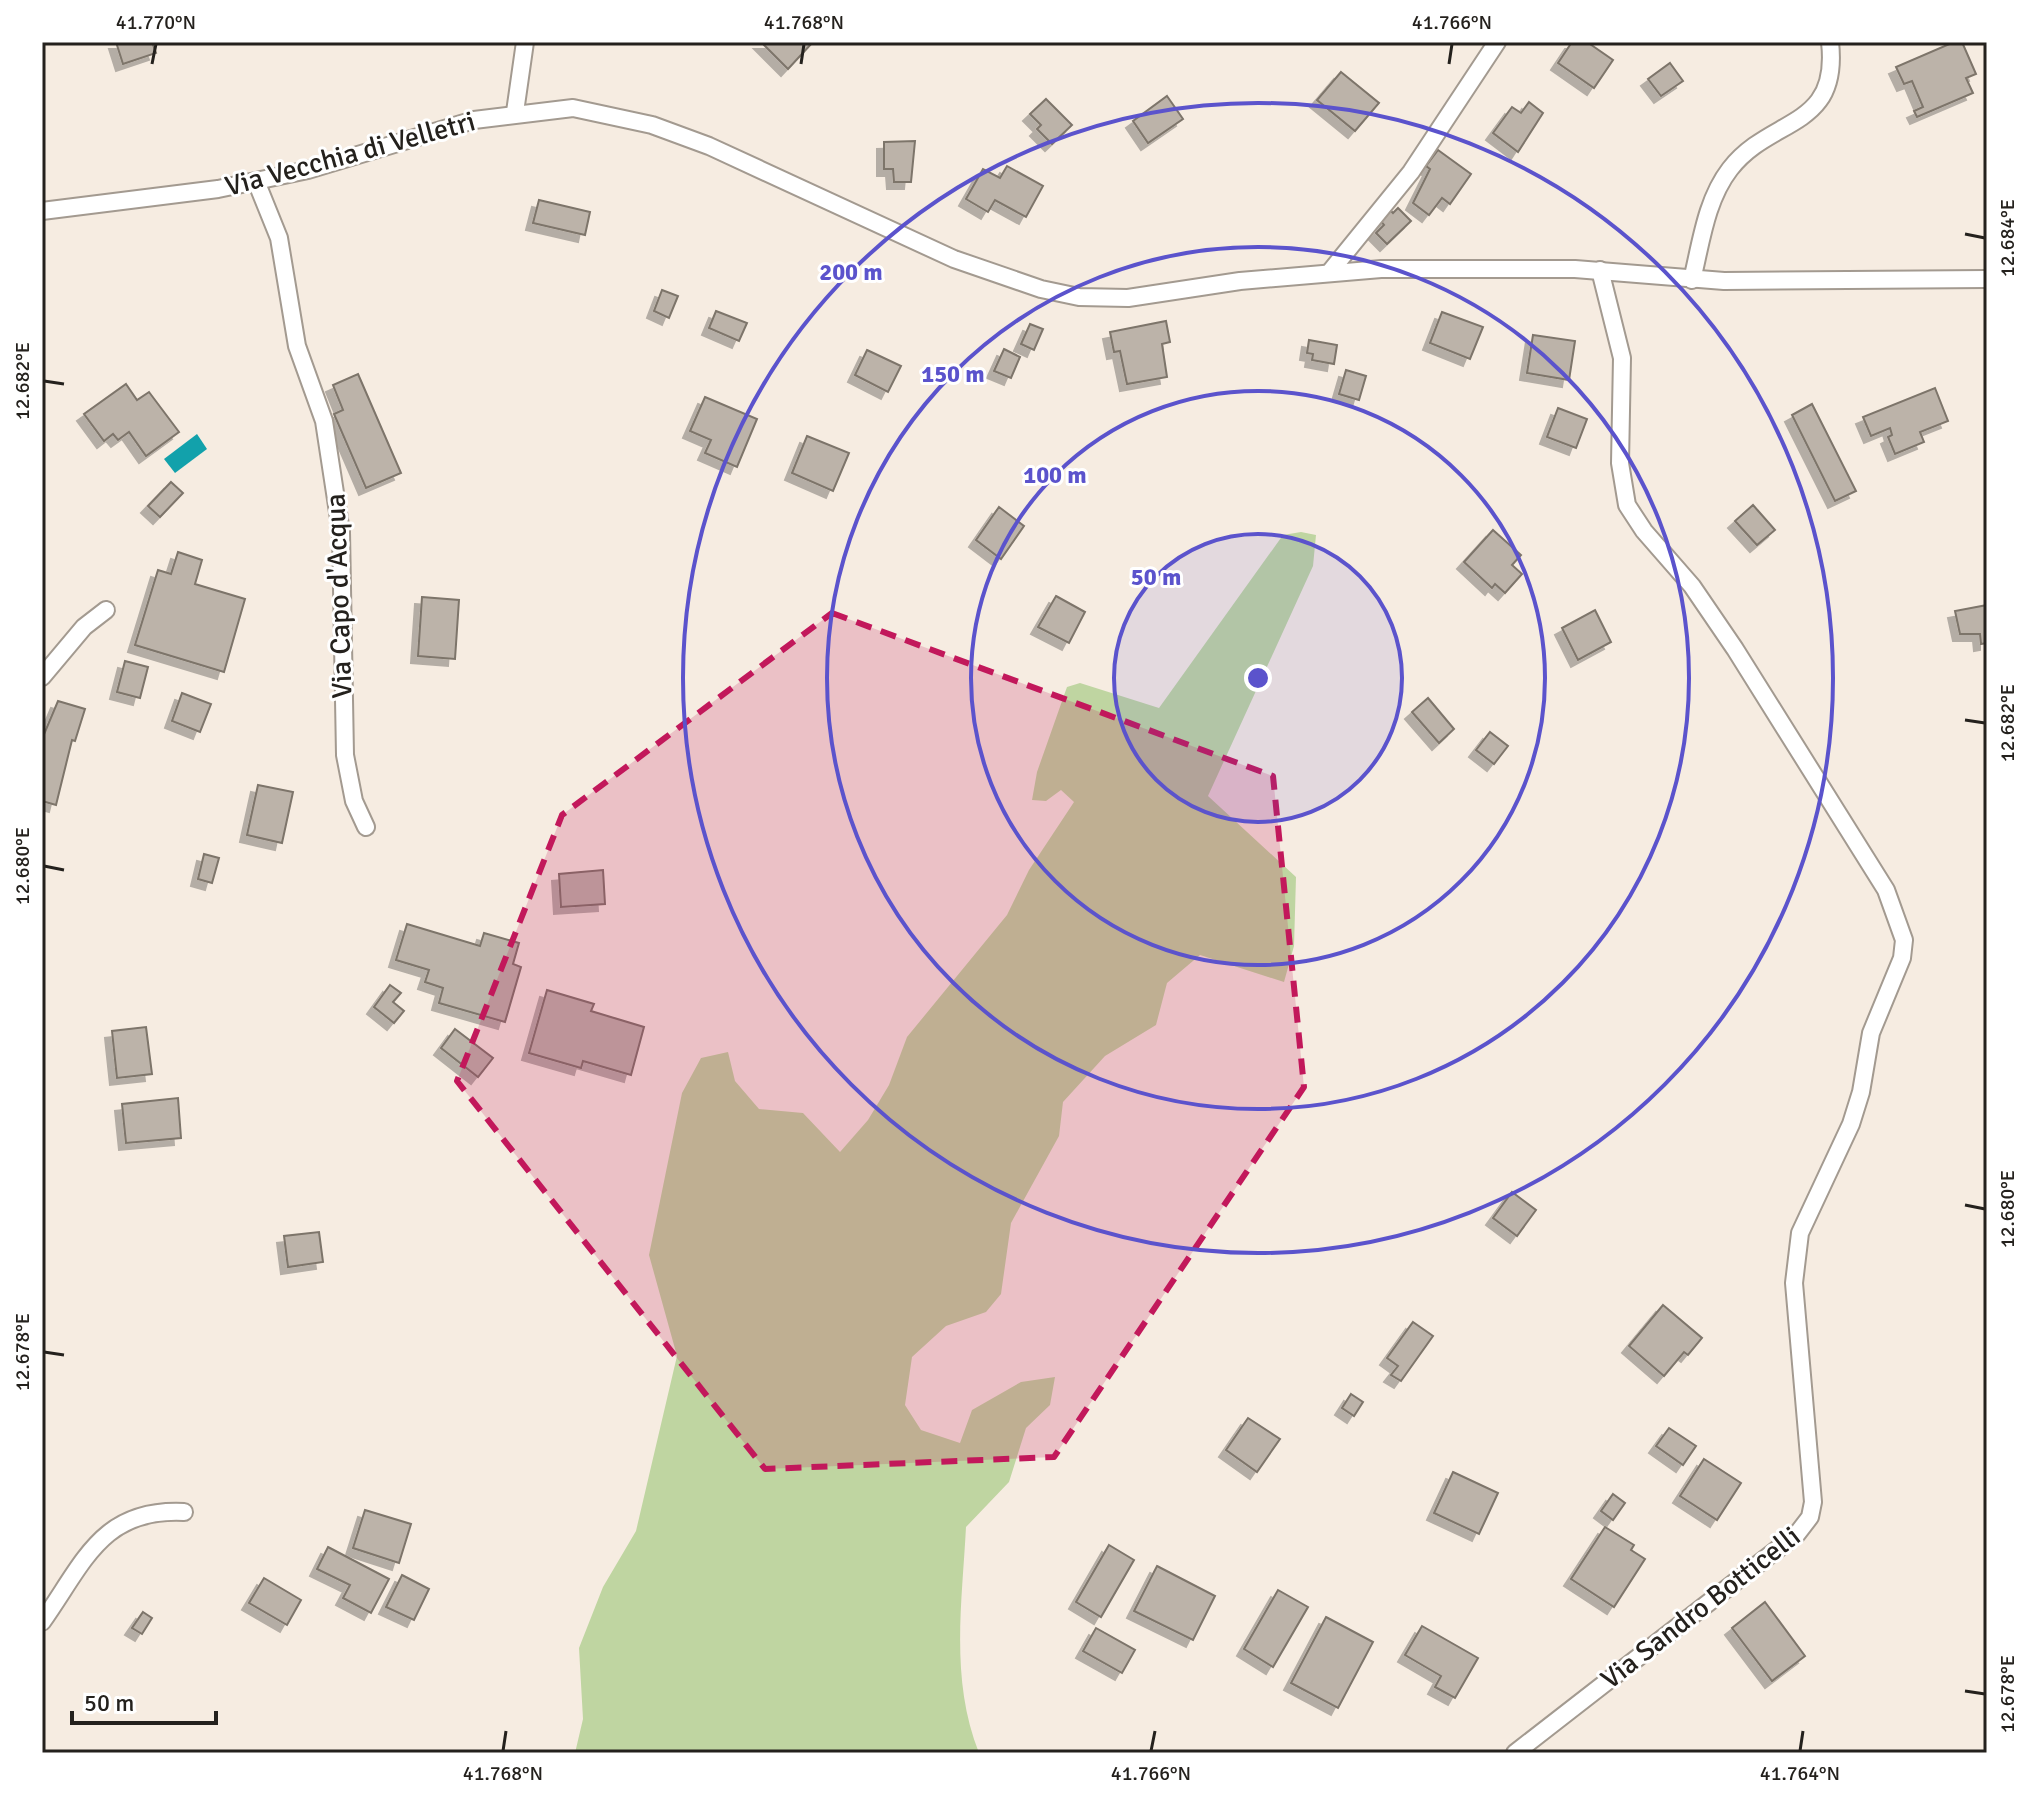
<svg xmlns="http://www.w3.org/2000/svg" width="2029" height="1795" viewBox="0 0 2029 1795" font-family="Signika,sans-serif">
<defs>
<filter id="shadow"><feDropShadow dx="-7" dy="7" stdDeviation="0" flood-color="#0004"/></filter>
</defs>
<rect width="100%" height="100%" fill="#f6ece1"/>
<path fill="#bfd5a1" d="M1301 532 1316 535 1313 566 1208 796 1296 877 1294 946 1284 982 1200 955 1167 983 1156 1025 1105 1056 1063 1102 1059 1136 1011 1223 1001 1294 986 1312 946 1326 912 1357 905 1405 921 1430 960 1443 972 1410 1021 1382 1055 1377 1050 1405 1026 1428 1009 1482 966 1527C962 1604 950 1680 979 1753H575L583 1719 579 1648 603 1587 636 1531 677 1356 649 1255 682 1093 701 1058 728 1052 735 1081 759 1109 803 1113 840 1152 868 1120 889 1085 907 1037 1007 915 1029 870 1074 802 1061 790 1046 801 1032 800 1037 772 1067 687 1080 683 1159 708 1283 535Z"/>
<polygon fill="#12a1ab" points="197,434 207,449 175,473 164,459"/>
<g fill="#bcb3a9" stroke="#7d746a" stroke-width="2" filter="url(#shadow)">
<polygon points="116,42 152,42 156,53 123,64"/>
<polygon points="761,42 813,42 788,69"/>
<polygon points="1572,42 1587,42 1613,60 1594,88 1558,63"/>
<polygon points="1954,42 1962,42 1976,74 1966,78 1973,93 1917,117 1914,111 1923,107 1912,81 1904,84 1896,67"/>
<polygon points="1670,63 1683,81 1661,96 1648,79"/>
<polygon points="1341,72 1379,103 1355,131 1317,100"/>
<polygon points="1167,96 1183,119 1148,143 1133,121"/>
<polygon points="1046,99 1072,125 1052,144 1037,129 1041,125 1030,114"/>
<polygon points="1529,102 1543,113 1518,152 1493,133 1512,107 1521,113"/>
<polygon points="915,141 911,182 894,182 893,169 884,169 884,142"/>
<polygon points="1438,150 1471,174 1450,204 1442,198 1429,215 1413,203 1430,169 1426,166"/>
<polygon points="1007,166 1043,186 1026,217 995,200 988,212 966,199 983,169 1000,178"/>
<polygon points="539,200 590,212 585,235 533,223"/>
<polygon points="1398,208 1411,221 1387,244 1376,233 1384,225 1380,220 1390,210 1393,213"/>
<polygon points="662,290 678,296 669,318 654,311"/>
<polygon points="716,311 747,323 739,341 709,328"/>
<polygon points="1442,312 1483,327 1470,359 1430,343"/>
<polygon points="1166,321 1170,342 1162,344 1167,377 1127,384 1120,351 1114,352 1110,332"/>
<polygon points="1030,324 1043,329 1034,350 1021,344"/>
<polygon points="1533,335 1575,341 1569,380 1527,373"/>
<polygon points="1309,340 1337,345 1334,364 1312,360 1313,354 1307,353"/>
<polygon points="1004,349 1020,357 1011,378 994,371"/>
<polygon points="867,350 901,366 888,392 855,375"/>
<polygon points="1346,370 1366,376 1359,400 1339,394"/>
<polygon points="358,374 401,473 366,488 334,414 343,410 333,385"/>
<polygon points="126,384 137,400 149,392 179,432 146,456 129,432 118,440 113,434 104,441 84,414"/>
<polygon points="1935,388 1948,421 1920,432 1924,442 1895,454 1888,437 1892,435 1890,428 1871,436 1863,417"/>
<polygon points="705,397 757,419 737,467 705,453 711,440 690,431"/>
<polygon points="1812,404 1856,491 1835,501 1792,415"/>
<polygon points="1558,408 1587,419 1576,448 1547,437"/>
<polygon points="807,436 849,453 833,491 792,473"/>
<polygon points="171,482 183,493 160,517 148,506"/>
<polygon points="1753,505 1775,530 1757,545 1735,521"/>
<polygon points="999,507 1024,526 1001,559 976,540"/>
<polygon points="1493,530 1521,555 1512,565 1522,574 1505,593 1495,584 1492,588 1464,562"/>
<polygon points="178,552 202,560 195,584 245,599 224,672 135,645 158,570 171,574"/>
<polygon points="1056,596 1085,612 1069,643 1038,627"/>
<polygon points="422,597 459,600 455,659 418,656"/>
<polygon points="1987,605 1987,643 1981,644 1980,634 1960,634 1955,611"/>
<polygon points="1595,610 1611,642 1578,660 1562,628"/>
<polygon points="125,661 148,667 140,698 117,692"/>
<polygon points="182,693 211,704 200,732 172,721"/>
<polygon points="1428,698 1454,729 1439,743 1412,712"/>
<polygon points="58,701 85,709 75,741 72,740 56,805 42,801 42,739"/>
<polygon points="1490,732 1508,746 1494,764 1476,750"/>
<polygon points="258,785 293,792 282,843 247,835"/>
<polygon points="204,854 219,858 212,883 198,879"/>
<polygon points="603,870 605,904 561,907 559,874"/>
<polygon points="407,924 480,946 484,933 519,943 513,964 521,967 505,1022 439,1003 443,988 425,982 429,970 396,960"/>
<polygon points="390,985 401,993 393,1002 404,1011 394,1023 374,1007"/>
<polygon points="547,990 594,1004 591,1011 644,1027 631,1075 583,1061 581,1068 529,1053"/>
<polygon points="146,1027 152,1074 117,1078 112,1031"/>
<polygon points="455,1029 493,1058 478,1077 441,1048"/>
<polygon points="178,1098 181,1138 126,1143 122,1104"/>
<polygon points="1512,1192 1536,1210 1517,1236 1493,1218"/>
<polygon points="319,1232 323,1262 288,1267 284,1236"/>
<polygon points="1663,1305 1702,1338 1688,1355 1684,1352 1664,1376 1629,1346"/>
<polygon points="1413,1322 1433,1336 1401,1381 1391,1375 1398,1366 1387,1358"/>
<polygon points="1351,1394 1363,1402 1354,1416 1342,1408"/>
<polygon points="1248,1418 1280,1439 1257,1472 1226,1450"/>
<polygon points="1669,1428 1696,1446 1683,1465 1656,1446"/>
<polygon points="1704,1459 1741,1483 1717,1520 1680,1496"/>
<polygon points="1453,1472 1498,1493 1479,1534 1434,1513"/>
<polygon points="1613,1494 1625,1503 1613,1520 1601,1511"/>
<polygon points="365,1510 411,1524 399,1563 353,1548"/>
<polygon points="1605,1527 1634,1545 1631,1550 1645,1559 1614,1607 1571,1579"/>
<polygon points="1109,1545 1134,1560 1101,1617 1076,1602"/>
<polygon points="328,1547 389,1579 371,1613 343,1598 350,1585 317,1569"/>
<polygon points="1157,1566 1215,1596 1193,1640 1134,1611"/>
<polygon points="402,1575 429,1589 414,1620 386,1607"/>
<polygon points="264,1578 301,1600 287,1625 249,1603"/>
<polygon points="1278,1590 1308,1607 1273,1667 1244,1649"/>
<polygon points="1765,1602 1805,1656 1772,1681 1732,1628"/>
<polygon points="143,1612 152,1618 142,1634 132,1628"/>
<polygon points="1326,1617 1373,1642 1338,1708 1291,1683"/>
<polygon points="1422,1626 1478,1658 1455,1698 1435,1687 1441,1676 1405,1655"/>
<polygon points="1096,1628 1135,1650 1122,1673 1083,1651"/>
</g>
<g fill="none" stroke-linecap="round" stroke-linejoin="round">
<g stroke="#a39a90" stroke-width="20">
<g id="minor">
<polyline points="515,112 525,42"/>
<polyline points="256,181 279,238 297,346 324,421 341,532 345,755 354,801 366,827"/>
<polyline points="42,211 218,189 308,170 474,120 573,108 652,125 709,146 954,259 1041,289 1079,297 1128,298 1240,281 1381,269 1575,269 1724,281 1987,279"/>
<polyline points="1329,273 1411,172 1497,42"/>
<path d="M1692 280C1701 243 1706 200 1730 169 1771 116 1840 130 1830 42"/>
<polyline points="42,677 84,627 106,610"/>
<path d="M42 1622C84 1563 101 1508 184 1512"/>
<polyline points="1515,1753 1797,1534 1810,1517 1813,1502 1794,1283 1800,1233 1851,1124 1861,1092 1871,1033 1902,958 1904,940 1886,890 1735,649 1692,586 1644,531 1627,505 1620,463 1622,358 1600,270"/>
</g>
</g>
<use href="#minor" stroke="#fff" stroke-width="16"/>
</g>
<path fill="#c2185b" fill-opacity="0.2" stroke="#c2185b" stroke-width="6" stroke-dasharray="16 10" stroke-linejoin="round" d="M832 613 1273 776 1304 1087 1054 1457 765 1469 457 1081 562 815Z"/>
<path fill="none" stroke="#24211d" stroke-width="3" d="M152 64 156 44M801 64 804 44M1449 64 1452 44M1965 234 1985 238M44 381 64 384M1965 720 1985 723M44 866 64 870M1965 1205 1985 1209M44 1352 64 1355M1965 1691 1985 1694M503 1751 506 1731M1151 1751 1155 1731M1800 1751 1803 1731"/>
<circle cx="1258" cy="678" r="144" fill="#5b53cc" fill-opacity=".12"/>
<g fill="none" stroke="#5b53cc" stroke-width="4">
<circle cx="1258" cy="678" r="144"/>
<circle cx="1258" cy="678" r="287"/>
<circle cx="1258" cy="678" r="431"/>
<circle cx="1258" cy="678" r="575"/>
</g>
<g text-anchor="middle" stroke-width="6" stroke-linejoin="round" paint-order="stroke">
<g font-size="28" fill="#24211d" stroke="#fff">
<text transform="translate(350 153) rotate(-15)" y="10">Via Vecchia di Velletri</text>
<text transform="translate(338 596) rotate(-92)" y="10">Via Capo d'Acqua</text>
<text transform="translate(1700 1607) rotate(-38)" y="10">Via Sandro Botticelli</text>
</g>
</g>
<circle cx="1258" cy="678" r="12" fill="#5b53cc" stroke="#fff" stroke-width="4"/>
<g font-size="24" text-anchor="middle" font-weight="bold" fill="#5b53cc" stroke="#fff" stroke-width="6" stroke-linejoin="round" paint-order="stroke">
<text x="851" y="280">200 m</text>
<text x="953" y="382">150 m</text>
<text x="1055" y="483">100 m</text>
<text x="1156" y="585">50 m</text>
</g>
<rect width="2029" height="1795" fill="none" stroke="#ffffff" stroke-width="88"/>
<path d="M72 1711v12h144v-12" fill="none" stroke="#24211d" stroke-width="4"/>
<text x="84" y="1711" font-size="24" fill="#24211d" stroke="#ffffff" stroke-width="6" paint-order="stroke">50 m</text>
<rect x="44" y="44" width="1941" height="1707" fill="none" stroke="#24211d" stroke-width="3"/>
<g font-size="20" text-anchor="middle" fill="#24211d">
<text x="156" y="29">41.770°N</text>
<text x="804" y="29">41.768°N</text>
<text x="1452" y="29">41.766°N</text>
<text transform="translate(2007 238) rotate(-90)" y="7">12.684°E</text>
<text transform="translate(22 381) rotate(-90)" y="7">12.682°E</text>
<text transform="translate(2007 723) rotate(-90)" y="7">12.682°E</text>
<text transform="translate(22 866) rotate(-90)" y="7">12.680°E</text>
<text transform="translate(2007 1209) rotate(-90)" y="7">12.680°E</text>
<text transform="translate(22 1352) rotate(-90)" y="7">12.678°E</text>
<text transform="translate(2007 1694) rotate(-90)" y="7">12.678°E</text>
<text x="503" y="1780">41.768°N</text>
<text x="1151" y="1780">41.766°N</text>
<text x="1800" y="1780">41.764°N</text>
</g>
</svg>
